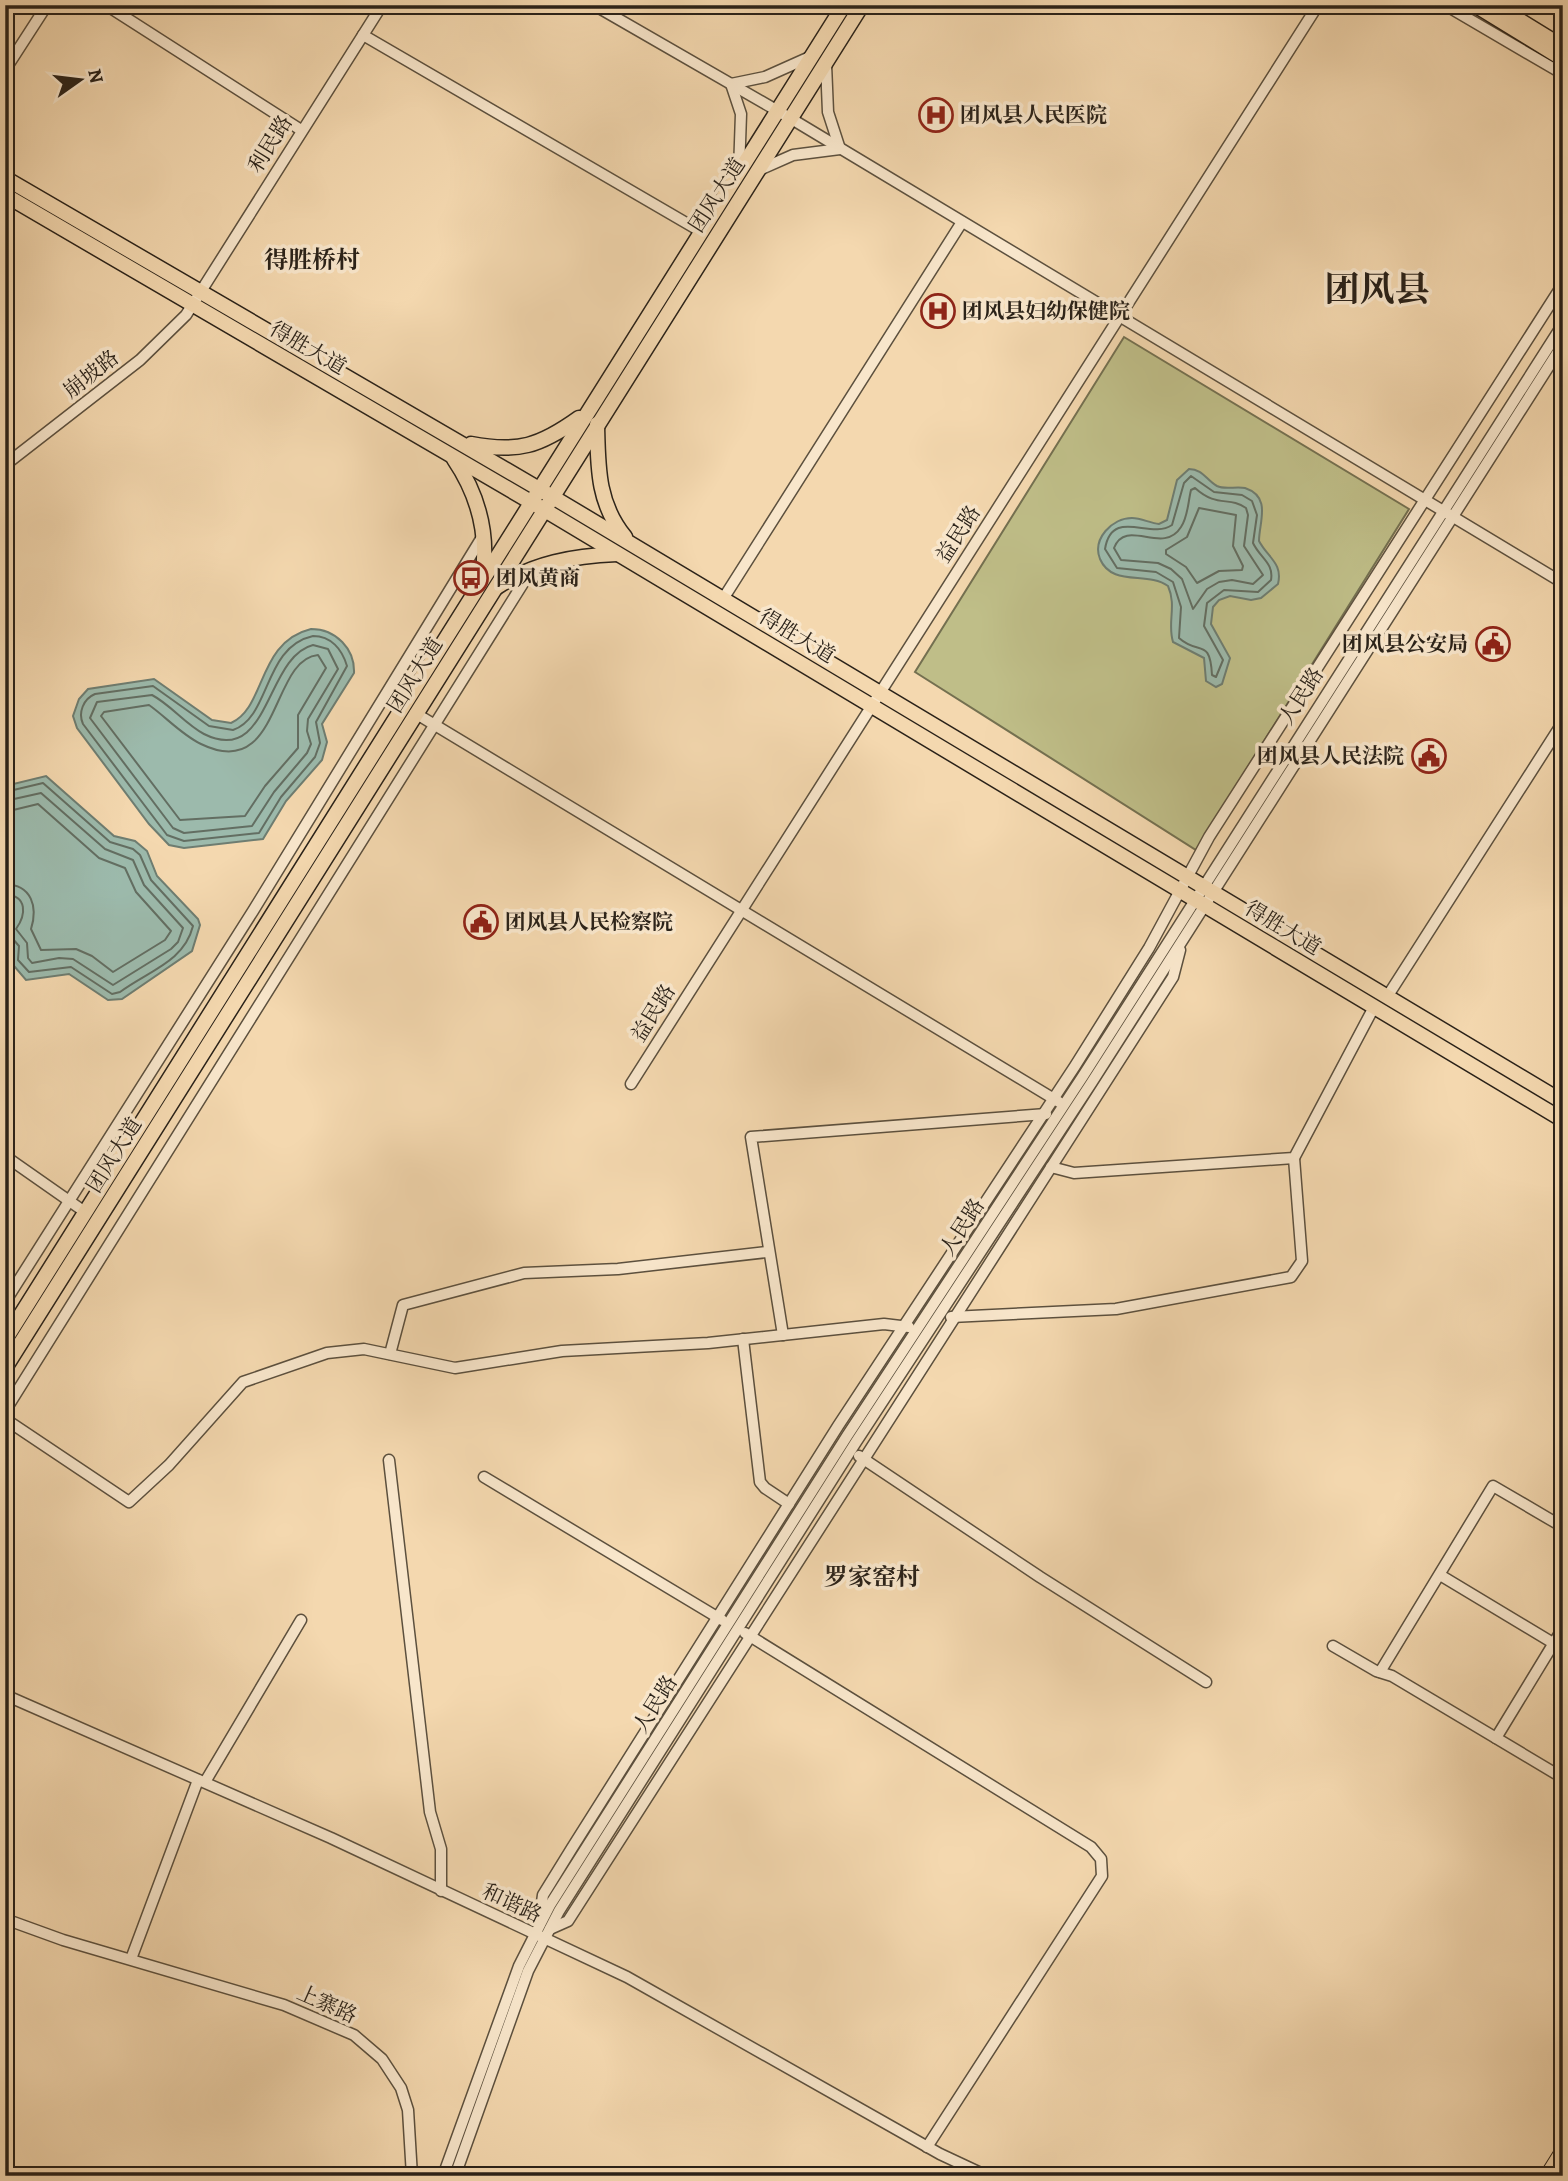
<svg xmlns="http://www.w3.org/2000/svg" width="1568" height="2181" viewBox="0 0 1568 2181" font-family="Alegreya,'Noto Serif SC',serif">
<rect width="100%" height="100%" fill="#f4d8af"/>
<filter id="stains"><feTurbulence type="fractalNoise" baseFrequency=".00286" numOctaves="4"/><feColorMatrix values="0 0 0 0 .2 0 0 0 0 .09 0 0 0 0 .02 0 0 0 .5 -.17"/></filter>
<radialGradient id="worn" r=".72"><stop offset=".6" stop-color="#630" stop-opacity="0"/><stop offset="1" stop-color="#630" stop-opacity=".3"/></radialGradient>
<polygon fill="#bfbe88" stroke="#747050" stroke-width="2" points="1124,337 1409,509 1196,850 915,672"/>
<g fill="#9cbaac" stroke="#6e7d71" stroke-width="2">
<path d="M1189 469C1203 469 1206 480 1217 486 1225 490 1236 486 1245 488 1272 497 1259 522 1259 541 1268 558 1283 563 1278 584L1261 598 1251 600 1230 596 1219 600 1213 607 1211 624 1230 658 1222 684 1216 687 1206 681 1204 658 1173 642C1167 623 1177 606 1168 586 1147 571 1112 587 1100 559 1092 539 1112 518 1132 518 1141 518 1150 523 1159 524L1167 520 1177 480Z"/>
<path d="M311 629C336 629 355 649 354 673L322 724 327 742 322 760 286 801 263 839 184 848 169 845 149 824 77 728 73 716 79 699 88 689 154 679 212 720 231 723C266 708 257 642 311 629Z"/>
<polygon points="46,776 114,836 135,841 147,851 157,876 198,919 200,925 192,951 122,999 108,1000 69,974 26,980 8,959 14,951 5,940 5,916 9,912 5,907 5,786"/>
</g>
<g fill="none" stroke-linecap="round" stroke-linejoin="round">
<g stroke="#636e62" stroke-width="2">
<path d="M1191 476 1214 492 1242 495 1252 501 1257 515 1253 543C1260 558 1274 563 1271 580L1258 592 1224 590 1207 603 1204 626 1223 660 1216 677 1212 675C1210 637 1199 656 1179 638L1181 607 1173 582 1156 572 1117 568 1105 549C1112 507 1150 540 1172 525L1184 483Z"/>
<path d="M1195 488C1217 508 1229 496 1246 508L1248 515 1244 546 1263 575 1253 584 1232 580 1219 582 1207 589 1193 609 1182 579 1171 569 1158 563 1121 560 1114 548C1126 517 1163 556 1181 527 1188 517 1188 502 1191 490Z"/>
<polygon points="1199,508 1236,515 1233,546 1243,566 1242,570 1219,571 1197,583 1186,567 1166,554 1166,550 1187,537"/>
<path d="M313 636C331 636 342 649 347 666L316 722 320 743 315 757 281 797 259 833 184 841 167 835 83 724C78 713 83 699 95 694L153 686 209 726 233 730C271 717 263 647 313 636Z"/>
<path d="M313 645 328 649 338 669 308 719 307 731 311 744 307 753 274 792 252 826 184 833 173 828 90 718 97 702 152 695C171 705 185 724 204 734 270 767 265 657 313 645Z"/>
<path d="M318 655 326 668 298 715V748L265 786 245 816 180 820 101 716 104 712 149 705C166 717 182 735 201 744 281 783 270 659 318 655Z"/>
<path d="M5 792 43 783 110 842 133 849 140 855 151 880 193 926C184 962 148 971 120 992L112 994 71 967 29 972 18 960 19 946 12 938 5 937"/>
<path d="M5 801 41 793 105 849 133 860 144 885 183 928 178 942 171 949 113 985 73 959 59 958 32 963 28 958 27 943 16 929C26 915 28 896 5 894"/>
<path d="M5 812 38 804 99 858 125 868 136 892 171 931 165 940 113 972 92 956 76 949 41 950 31 929C38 907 32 885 5 884"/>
</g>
<g stroke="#5c503e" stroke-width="13">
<g id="minor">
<polyline points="106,5 301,130"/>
<polyline points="594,5 790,118 1563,583"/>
<polyline points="1445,5 1563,74"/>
<polyline points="363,35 700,231"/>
<polyline points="5,70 47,5"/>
<polyline points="759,170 793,155 840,149 828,112 826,64"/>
<polyline points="739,171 741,114 731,84 765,77 812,56"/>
<polyline points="5,465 140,360 186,315 382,5"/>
<polyline points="723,599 962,222"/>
<polyline points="415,713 1059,1102"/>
<polyline points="1387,997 1563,722"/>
<polyline points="631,1084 1318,5"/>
<polyline points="5,1156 85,1212"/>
<polyline points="1051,1167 1074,1173 1294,1158 1374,1007"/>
<polyline points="5,1302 253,911 484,534"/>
<polyline points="951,1317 1116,1309 1291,1277 1302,1261 1294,1158"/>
<polyline points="783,1335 751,1137 1046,1114"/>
<polyline points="743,1339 760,1482 765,1488 789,1504"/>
<polyline points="390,1354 403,1305 524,1273 618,1269 767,1252"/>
<polyline points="5,1411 532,569"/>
<polyline points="5,1419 129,1502 169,1465 243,1382 327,1353 364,1349 455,1368 562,1351 708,1343 884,1324 909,1327"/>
<polyline points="859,1456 1040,1577 1206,1682"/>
<polyline points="389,1460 430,1812 441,1849 441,1891"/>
<polyline points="484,1477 722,1620"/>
<polyline points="1440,1575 1563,1649"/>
<polyline points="745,1633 1091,1847 1101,1859 1102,1876 927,2147"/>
<polyline points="1333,1646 1376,1671 1392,1676 1563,1778"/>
<polyline points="1380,1672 1493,1486 1563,1527"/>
<polyline points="5,1695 331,1838 627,1977 940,2154 987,2176"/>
<polyline points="1496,1738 1563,1628"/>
<polyline points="205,1782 301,1620"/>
<polyline points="540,1917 543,1895 572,1848 838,1426 1075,1066 1149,948 1209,837 1563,284"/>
<polyline points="5,1919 63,1940 284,2005 354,2035 382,2059 401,2088 408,2110 412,2176"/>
<polyline points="550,1929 568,1921 1173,977 1180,950"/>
<polyline points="131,1959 198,1780"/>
<polyline points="443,2176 519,1966 550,1905 847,1436 1083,1076 1563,324"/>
<polyline points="455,2176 528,1971 559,1911 856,1442 1092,1082 1563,344"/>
</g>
</g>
<g stroke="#2a2219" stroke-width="17">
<g id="major">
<polyline points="1475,5 1563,59"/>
<polyline points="1495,5 1563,47"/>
<polyline points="5,178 551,496 1563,1102"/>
<polyline points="5,195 543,509 1563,1120"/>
<path d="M597 424C598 466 597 503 625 537"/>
<path d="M471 444C518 453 540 446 579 418"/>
<path d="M454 459C477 493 488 531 483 572"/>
<path d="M497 587C534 563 573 556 617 554"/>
<polyline points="5,1340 844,5"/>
<polyline points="5,1368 862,5"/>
</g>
</g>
<g stroke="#2a2219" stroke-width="18">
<polyline id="highway" points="1548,2176 1563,2152"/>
</g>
<use href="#minor" stroke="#f8e6cb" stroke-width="10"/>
<use href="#major" stroke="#f4d8af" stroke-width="14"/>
<use href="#highway" stroke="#f4d8af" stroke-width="16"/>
</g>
<defs>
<g id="hospital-ring" transform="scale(1.75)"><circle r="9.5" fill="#f8e6cb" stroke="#8f2418" stroke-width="1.5"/><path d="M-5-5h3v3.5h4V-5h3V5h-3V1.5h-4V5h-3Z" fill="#8f2418"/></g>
<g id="bus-ring" transform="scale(1.75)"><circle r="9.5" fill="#f8e6cb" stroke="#8f2418" stroke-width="1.5"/><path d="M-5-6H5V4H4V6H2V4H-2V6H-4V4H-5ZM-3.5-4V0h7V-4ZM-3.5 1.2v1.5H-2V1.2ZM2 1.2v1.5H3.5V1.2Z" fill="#8f2418"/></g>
<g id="civic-ring" transform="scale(1.75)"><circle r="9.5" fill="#f8e6cb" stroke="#8f2418" stroke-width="1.5"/><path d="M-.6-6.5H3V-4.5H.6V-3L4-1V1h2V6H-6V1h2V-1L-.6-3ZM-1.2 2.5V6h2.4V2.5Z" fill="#8f2418"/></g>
</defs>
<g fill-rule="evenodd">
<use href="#hospital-ring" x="936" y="115"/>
<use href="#hospital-ring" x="938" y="311"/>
<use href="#bus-ring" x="471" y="578"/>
<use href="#civic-ring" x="1493" y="644"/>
<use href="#civic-ring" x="1429" y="756"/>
<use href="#civic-ring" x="481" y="922"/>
</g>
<g text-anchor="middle" stroke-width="7" stroke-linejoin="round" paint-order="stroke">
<g font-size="21" font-weight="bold" fill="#2a2219" stroke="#f8e6cb" text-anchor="start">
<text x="960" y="122">团风县人民医院</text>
<text x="962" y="318">团风县妇幼保健院</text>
<text x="496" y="585">团风黄商</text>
<text x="1468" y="651" text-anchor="end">团风县公安局</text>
<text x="1404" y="763" text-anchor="end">团风县人民法院</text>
<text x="505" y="929">团风县人民检察院</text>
</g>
<g font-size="21" fill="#2a2219" stroke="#f8e6cb">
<text transform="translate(270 144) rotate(-58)" y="7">利民路</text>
<text transform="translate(717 195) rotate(-57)" y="7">团风大道</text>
<text transform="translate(308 348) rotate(30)" y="7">得胜大道</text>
<text transform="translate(91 374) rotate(-38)" y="7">崩坡路</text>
<text transform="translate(958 534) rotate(-57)" y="7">益民路</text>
<text transform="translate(797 636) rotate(31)" y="7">得胜大道</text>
<text transform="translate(415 675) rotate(-58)" y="7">团风大道</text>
<text transform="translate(1301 696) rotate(-57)" y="7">人民路</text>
<text transform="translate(1283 928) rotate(31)" y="7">得胜大道</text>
<text transform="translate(653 1013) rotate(-58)" y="7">益民路</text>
<text transform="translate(114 1155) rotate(-58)" y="7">团风大道</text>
<text transform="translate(962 1227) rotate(-57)" y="7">人民路</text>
<text transform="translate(655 1704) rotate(-58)" y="7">人民路</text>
<text transform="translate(512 1903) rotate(25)" y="7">和谐路</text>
<text transform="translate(327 2004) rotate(24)" y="7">上寨路</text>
</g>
<g font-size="24" font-weight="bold" fill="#2a2219" stroke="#f8e6cb">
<text x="312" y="268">得胜桥村</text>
<text x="872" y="1585">罗家窑村</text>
</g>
<g font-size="35" font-weight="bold" fill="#2a2219" stroke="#f8e6cb">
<text x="1377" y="301">团风县</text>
</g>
</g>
<rect width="1568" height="2181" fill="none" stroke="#f4d8af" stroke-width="28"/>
<rect x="7" y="7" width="1554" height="2167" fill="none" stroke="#2a2219" stroke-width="3.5"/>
<rect x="14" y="14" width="1540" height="2153" fill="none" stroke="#2a2219" stroke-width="2"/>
<g transform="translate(80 80) rotate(76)" stroke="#f8e6cb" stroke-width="5" paint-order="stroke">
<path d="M0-5L12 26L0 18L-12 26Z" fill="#2a2219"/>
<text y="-10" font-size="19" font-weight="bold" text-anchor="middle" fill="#2a2219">N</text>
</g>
<rect width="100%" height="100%" filter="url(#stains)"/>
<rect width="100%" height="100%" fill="url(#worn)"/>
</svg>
